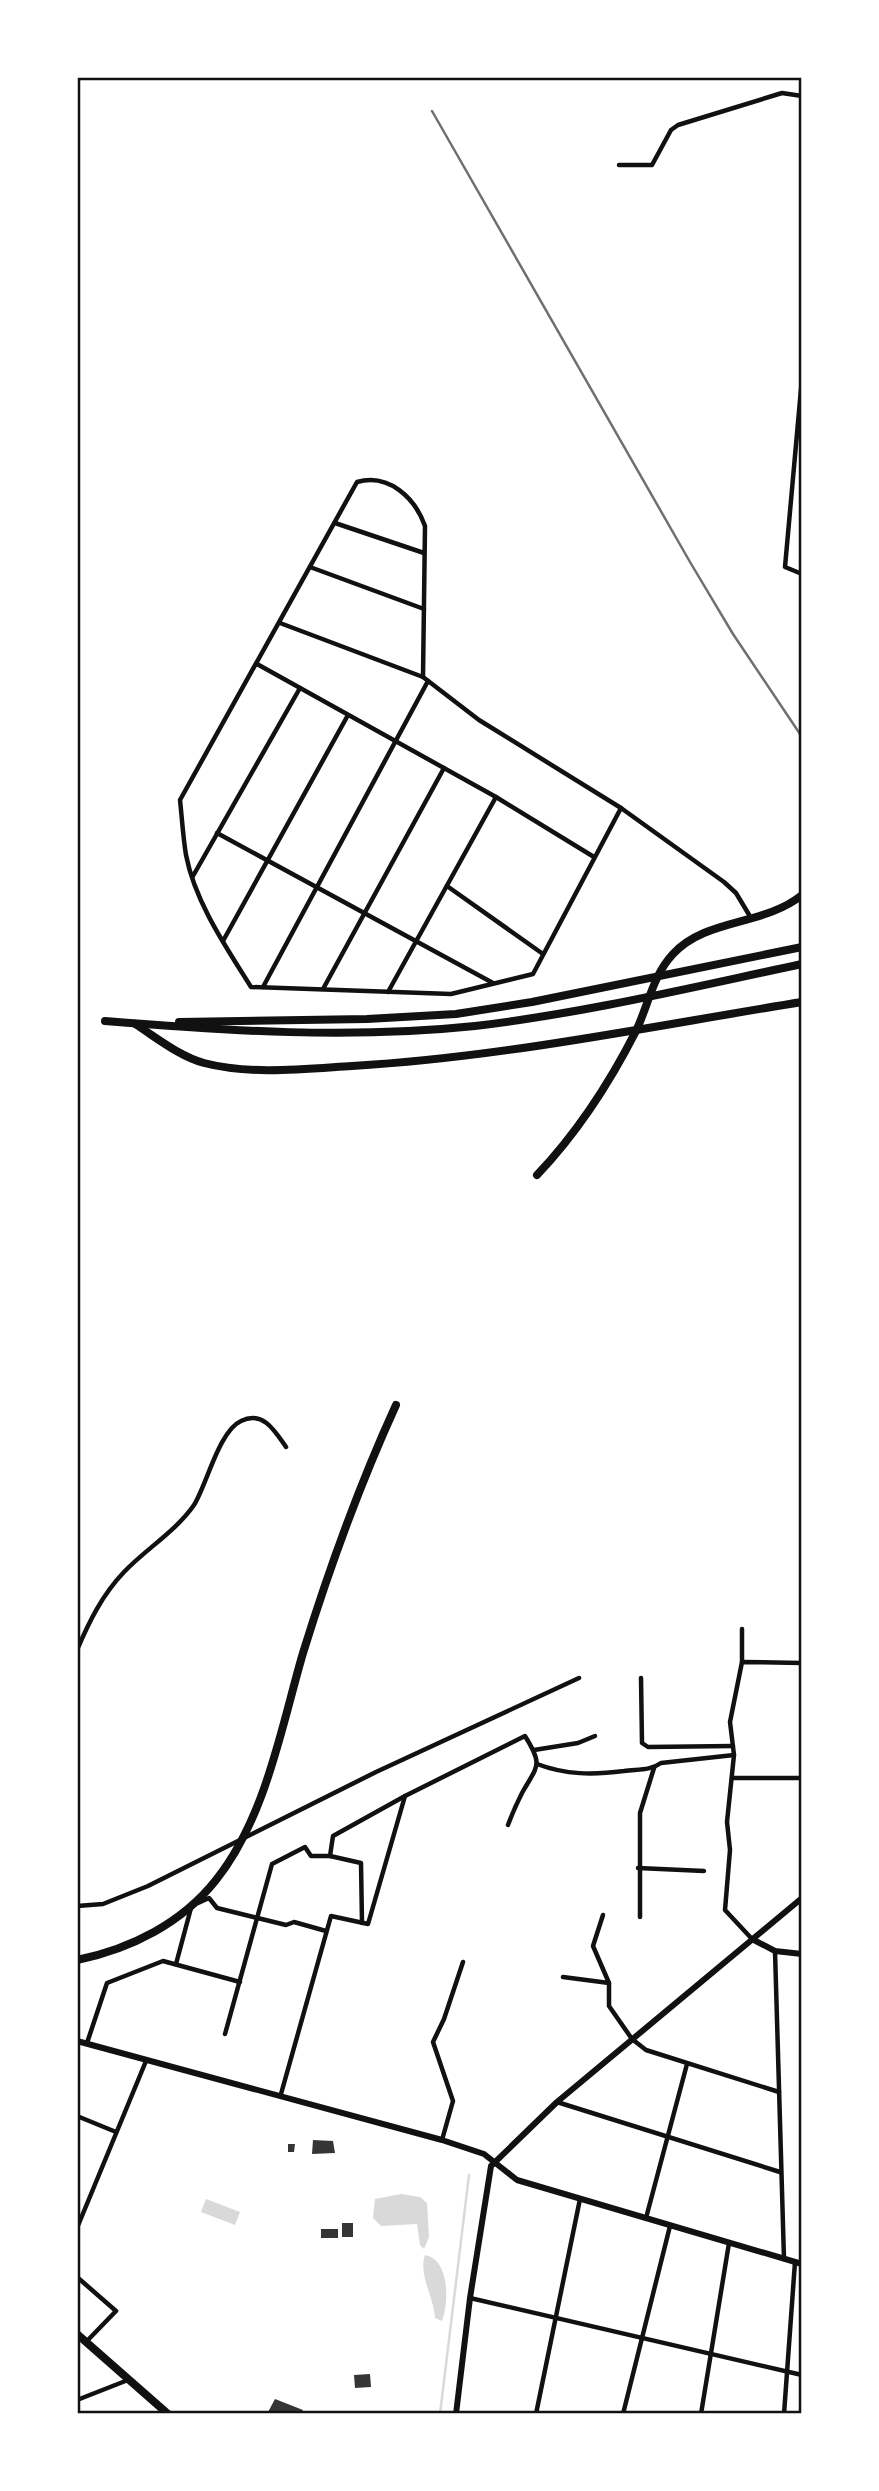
<svg xmlns="http://www.w3.org/2000/svg" width="879" height="2491" viewBox="0 0 879 2491" font-family="'Roboto Condensed',sans-serif">
<rect width="100%" height="100%" fill="#fff"/>
<g fill="#d9d9d9">
<polygon points="401,2194 420,2197 427,2203 429,2237 424,2249 420,2245 417,2224 381,2226 373,2218 375,2199"/>
<polygon points="206,2199 240,2212 235,2225 201,2212"/>
<path d="M425 2255C450 2260 449 2302 442 2321L435 2318C434 2297 418 2275 425 2255Z"/>
</g>
<g fill="none" stroke-linecap="round" stroke-linejoin="round">
<polyline stroke="#d9d9d9" stroke-width="2.5" points="440,2414 469,2175"/>
</g>
<g fill="#353535">
<polygon points="313,2140 333,2141 335,2153 312,2154"/>
<polygon points="288,2144 295,2144 294,2152 288,2152"/>
<rect x="342" y="2223" width="11" height="14"/>
<rect x="321" y="2229" width="17" height="9"/>
<polygon points="370,2374 371,2387 355,2388 354,2375"/>
<polygon points="275,2399 303,2410 301,2414 267,2414"/>
</g>
<g fill="none" stroke-linecap="round" stroke-linejoin="round">
<g stroke="#111" stroke-width="4.5">
<polyline points="619,165 652,165 671,130 678,125 782,93 802,96"/>
<polyline points="802,378 785,567 802,574"/>
<polyline points="335,523 424,553"/>
<polyline points="310,567 424,609"/>
<polyline points="280,623 423,677 479,720 621,808 724,882 736,893 751,918"/>
<polyline points="257,664 496,797 594,857"/>
<path d="M423 677 425 526C415 498 389 473 357 482L180 800C182 818 183 837 186 855 195 902 226 947 251 987L451 994 533 974 621 808"/>
<polyline points="217,833 493,983"/>
<polyline points="193,876 300,688"/>
<polyline points="447,886 543,954"/>
<polyline points="223,941 348,715"/>
<polyline points="263,987 428,681"/>
<polyline points="323,989 444,768"/>
<polyline points="388,992 496,797"/>
<path d="M77 1650C89 1622 102 1595 124 1572 146 1549 176 1531 194 1505 207 1484 219 1431 241 1421 263 1410 275 1431 286 1447"/>
<polyline points="742,1662 742,1629"/>
<polyline points="641,1678 642,1743 648,1747 733,1746"/>
<polyline points="534,1750 578,1743 595,1736"/>
<path d="M537 1764C566 1775 593 1775 624 1771 637 1769 650 1771 661 1763L734 1755"/>
<polyline points="733,1778 802,1778"/>
<polyline points="330,1856 361,1863 362,1923"/>
<polyline points="638,1868 704,1871"/>
<polyline points="198,1903 209,1898 217,1908 286,1925 294,1922 326,1931"/>
<polyline points="77,1906 103,1904 148,1886 376,1772 579,1678"/>
<polyline points="603,1915 593,1946 609,1983"/>
<polyline points="640,1917 640,1813 654,1768"/>
<polyline points="752,1939 725,1910 730,1850 727,1822 734,1755 730,1722 742,1662 802,1663"/>
<polyline points="775,1951 784,2259"/>
<polyline points="176,1964 191,1908"/>
<polyline points="563,1977 609,1983 609,2006 632,2039 646,2050 779,2092"/>
<path d="M225 2034 272 1864 305 1847 311 1856H330L333 1836 405 1796 525 1736C544 1766 537 1766 522 1793 517 1803 512 1814 508 1825"/>
<polyline points="87,2043 107,1983 163,1961 240,1982"/>
<polyline points="281,2094 331,1916 368,1924 405,1796"/>
<polyline points="557,2102 780,2172"/>
<polyline points="77,2116 116,2132"/>
<polyline points="442,2140 453,2101 433,2042 444,2019 463,1962"/>
<polyline points="646,2218 687,2064"/>
<polyline points="77,2228 146,2061"/>
<polyline points="77,2277 116,2311 86,2342"/>
<polyline points="470,2298 802,2375"/>
<polyline points="77,2400 128,2380"/>
<polyline points="536,2414 580,2199"/>
<polyline points="623,2414 670,2226"/>
<polyline points="701,2414 729,2243"/>
<polyline points="784,2414 795,2262"/>
</g>
<g stroke="#111" stroke-width="6">
<polyline points="752,1939 775,1951 802,1954"/>
<polyline points="77,2041 442,2140 484,2154 517,2180 802,2264"/>
<polyline points="456,2414 470,2298 491,2166 557,2102 802,1898"/>
</g>
<g stroke="#111" stroke-width="8">
<path d="M105 1021C228 1031 351 1039 475 1026 585 1013 693 987 802 964"/>
<polyline points="179,1022 367,1019 456,1014 532,1002 802,947"/>
<path d="M135 1024C157 1038 179 1056 204 1063 250 1075 304 1069 352 1066 504 1057 652 1026 802 1002"/>
<path d="M537 1175C578 1132 609 1084 636 1031 648 1006 653 975 673 954 706 918 764 926 802 895"/>
<path d="M77 1960C131 1949 182 1923 216 1880 266 1817 281 1728 303 1653 329 1569 359 1486 396 1405"/>
<polyline points="77,2334 168,2414"/>
</g>
<polyline stroke="#707070" stroke-width="2.5" points="432,111 690,562 733,634 802,737"/>
</g>
<rect width="879" height="2491" fill="none" stroke="#ffffff" stroke-width="158"/>
<rect x="79" y="79" width="721" height="2333" fill="none" stroke="#111" stroke-width="2.5"/>
</svg>
